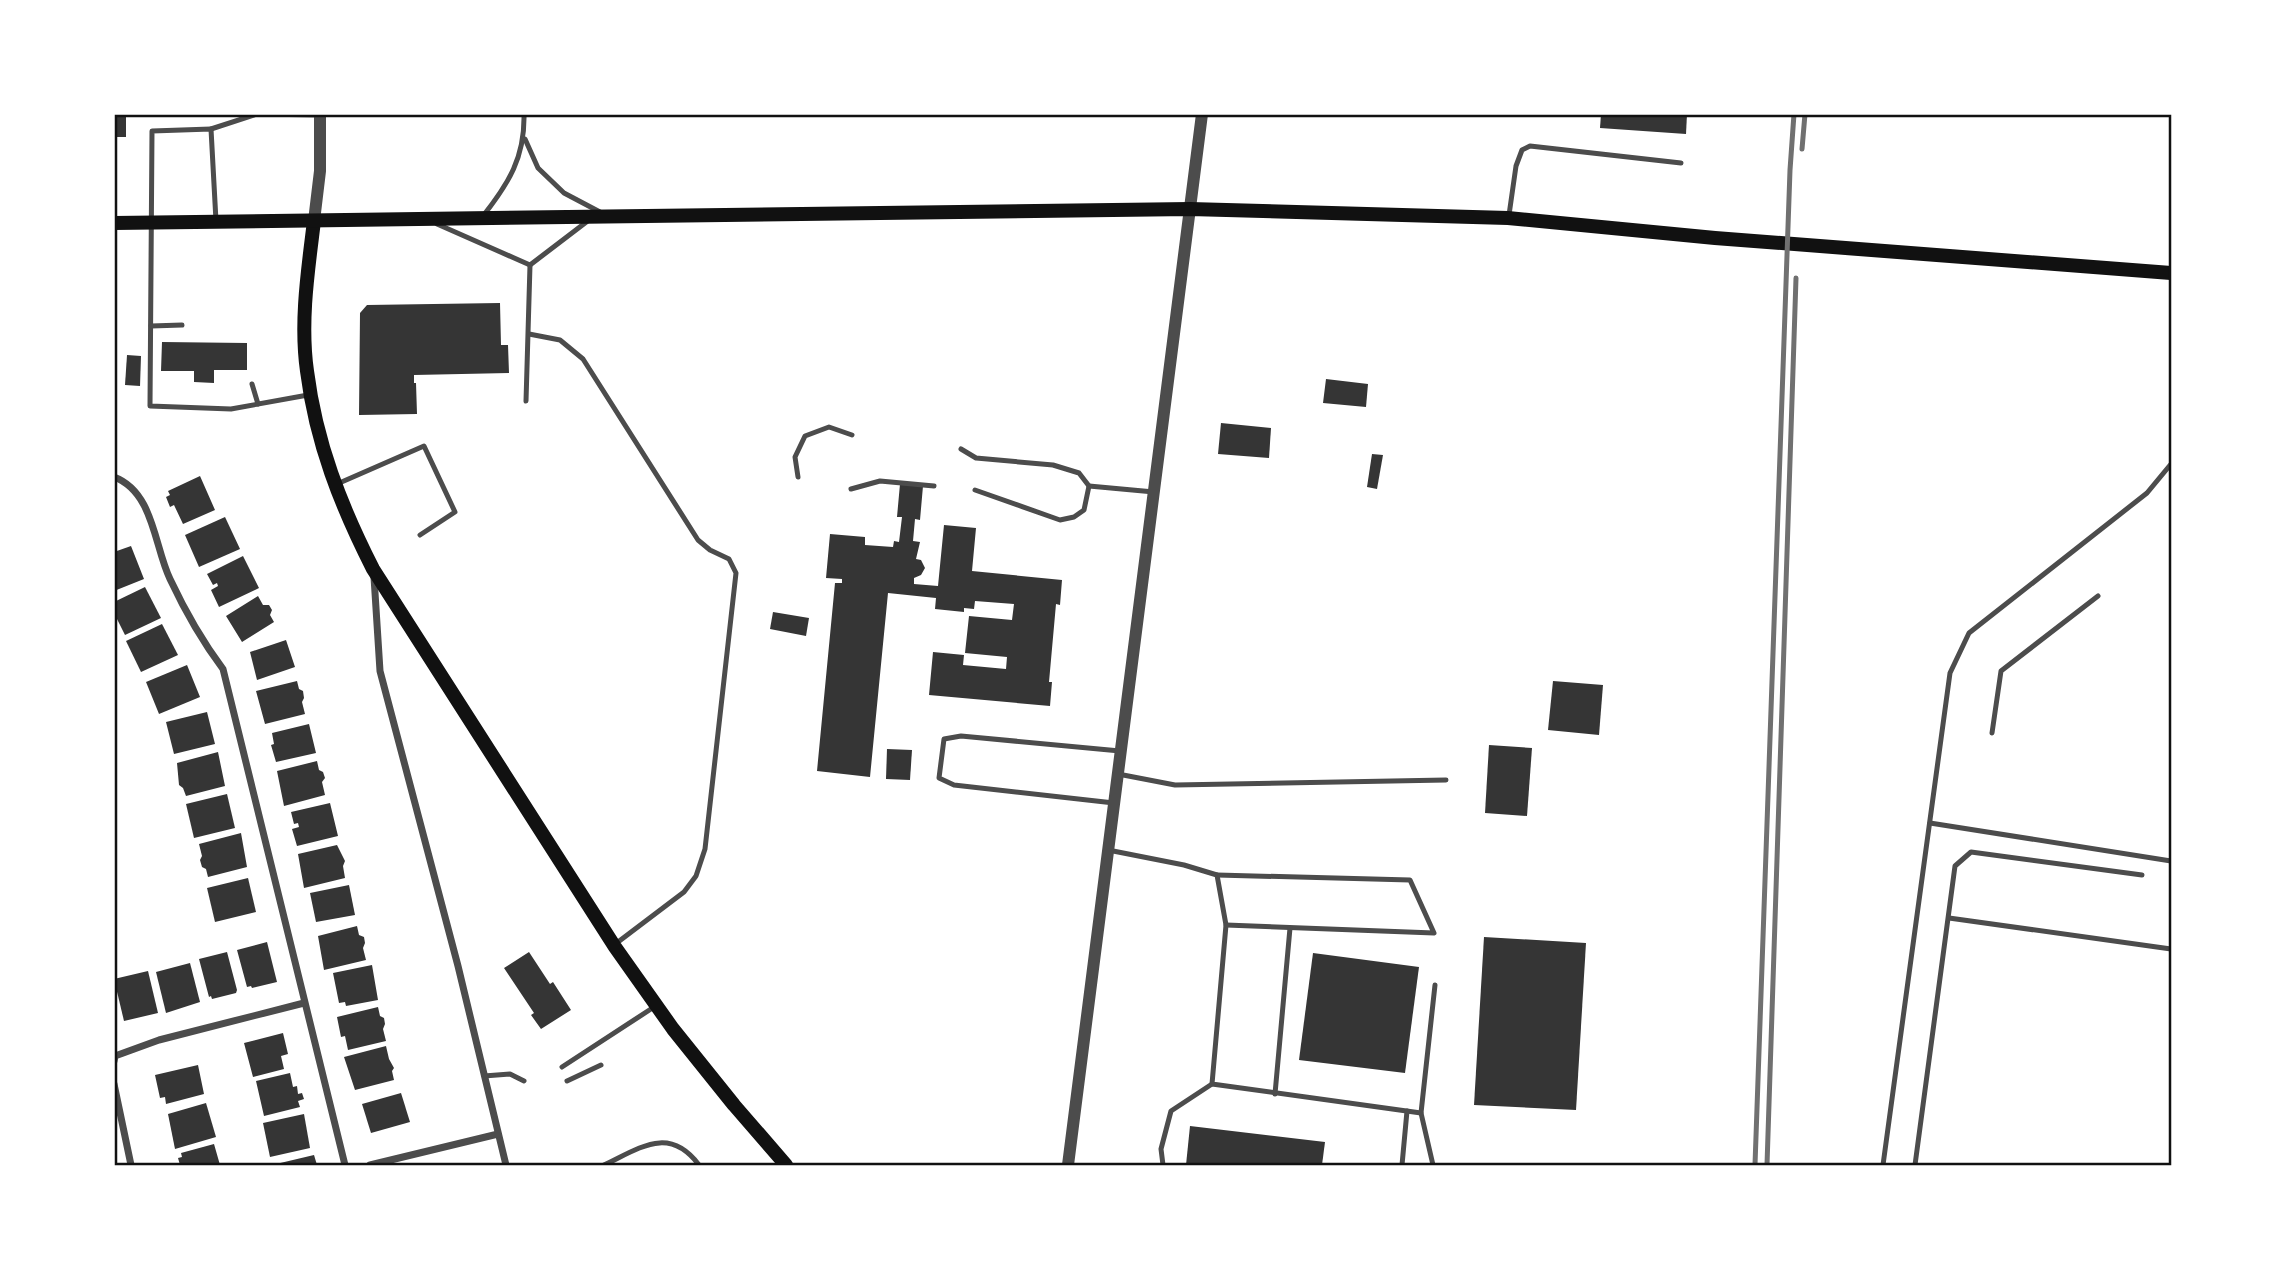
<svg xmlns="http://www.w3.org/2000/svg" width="2285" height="1279" viewBox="0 0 2285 1279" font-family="'Titillium Web',sans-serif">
<rect width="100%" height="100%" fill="#fff"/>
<g fill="#353535">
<rect x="114" y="114" width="12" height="23"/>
<polygon points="1601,114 1687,114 1686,134 1600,128"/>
<polygon points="500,303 501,345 508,345 509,373 414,375 414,383 416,383 417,414 359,415 360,313 367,305"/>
<polygon points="162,342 247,343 247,370 214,370 214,383 194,382 194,371 161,371"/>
<polygon points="127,355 141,356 140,386 125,385"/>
<polygon points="1326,379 1368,384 1366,407 1323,403"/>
<polygon points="1221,423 1271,428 1269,458 1218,454"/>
<polygon points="1372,454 1383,455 1377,489 1367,487"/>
<polygon points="200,476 215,510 183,524 174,505 170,507 166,497 170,495 168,491"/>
<polygon points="900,484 923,486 920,520 915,519 913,541 920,542 916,559 921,560 925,568 921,575 914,578 914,584 938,586 944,525 976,528 972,571 1062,580 1060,605 1056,604 1049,682 1052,682 1050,706 929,695 933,652 964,655 963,665 1006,669 1007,657 965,653 969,616 1012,620 1014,604 975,601 974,609 964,608 964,612 935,609 936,598 888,593 870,777 817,771 835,583 842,583 842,579 826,578 830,534 865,537 865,545 893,547 894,541 899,542 902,517 897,517"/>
<polygon points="225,517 240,549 199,567 185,535"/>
<polygon points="131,546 144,579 114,591 114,552"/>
<polygon points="243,556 259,588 219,607 211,590 218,586 217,583 213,585 207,574"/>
<polygon points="145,587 161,618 125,635 114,613 114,602"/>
<polygon points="258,596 263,605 269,605 272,610 270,615 274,622 242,642 226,616"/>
<polygon points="773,612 809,618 806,636 770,629"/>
<polygon points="162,624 178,655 141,672 126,641"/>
<polygon points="286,640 295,667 257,680 250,652"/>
<polygon points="187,665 200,697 159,714 146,682"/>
<polygon points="297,681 299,689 303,691 304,698 302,702 305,714 265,724 256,691"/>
<polygon points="1553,681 1603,685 1599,735 1548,730"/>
<polygon points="207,712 215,744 174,754 166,722"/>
<polygon points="309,724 316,753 276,762 271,745 274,744 272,733"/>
<polygon points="1489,745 1532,748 1527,816 1485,813"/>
<polygon points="887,749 912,750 910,780 886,779"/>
<polygon points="218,752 225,786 186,796 183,788 179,785 177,763"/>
<polygon points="317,761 319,770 323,772 325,778 322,782 325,795 284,806 277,771"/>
<polygon points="227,794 235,828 194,838 186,804"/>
<polygon points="330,803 338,836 297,846 292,829 299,827 298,823 294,824 291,812"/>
<polygon points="241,833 247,867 208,877 206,869 202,867 200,860 202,856 199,844"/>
<polygon points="337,845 345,861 343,866 345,878 304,888 298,854"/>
<polygon points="248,878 256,912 215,922 207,888"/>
<polygon points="349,885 355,915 316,922 310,893"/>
<polygon points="357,926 359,935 364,937 365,943 363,948 366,960 324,970 318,936"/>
<polygon points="1484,937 1586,943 1576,1110 1474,1105"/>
<polygon points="267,942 277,982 252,988 251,986 247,987 237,950"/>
<polygon points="227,952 237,990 236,993 212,999 211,996 209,997 199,959"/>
<polygon points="529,952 550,984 553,982 571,1010 541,1029 531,1015 534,1013 504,968"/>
<polygon points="1313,953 1419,967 1405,1073 1299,1060"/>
<polygon points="190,963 200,1002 166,1013 156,972"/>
<polygon points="372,965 378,1000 346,1006 345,1002 339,1003 333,973"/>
<polygon points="148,971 158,1013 124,1021 114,979"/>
<polygon points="378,1007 380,1016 384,1018 385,1024 383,1029 386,1041 348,1050 345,1036 341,1037 337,1017"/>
<polygon points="283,1033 288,1054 281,1056 284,1069 253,1077 244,1043"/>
<polygon points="386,1046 389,1059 394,1068 392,1071 394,1080 355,1090 344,1057"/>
<polygon points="198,1065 204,1094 166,1104 165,1097 160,1098 155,1075"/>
<polygon points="290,1073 293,1087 297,1086 298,1094 302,1093 304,1099 298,1101 300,1107 264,1116 256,1081"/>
<polygon points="401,1093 410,1122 371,1133 362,1104"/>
<polygon points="206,1103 216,1137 175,1149 168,1114"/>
<polygon points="304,1114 310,1148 270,1157 263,1123"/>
<polygon points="1190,1126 1325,1142 1322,1165 1186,1165"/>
<polygon points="214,1144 220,1165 180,1165 178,1158 182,1157 181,1153"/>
<polygon points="314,1155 317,1165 276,1165 276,1164"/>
</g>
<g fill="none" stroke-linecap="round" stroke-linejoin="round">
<g stroke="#4c4c4c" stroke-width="5">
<polyline points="211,129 257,114 320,115"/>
<polyline points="525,139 538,168 564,193 600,212"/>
<polyline points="1509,215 1516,166 1522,150 1530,146 1681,163"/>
<path d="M483 216C509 183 525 157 524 114"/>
<polyline points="216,221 211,129 152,131 150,406 231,409 308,395"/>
<polyline points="437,224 530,265"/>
<polyline points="530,265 589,220"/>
<polyline points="151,326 182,325"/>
<polyline points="529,334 560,340 583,359 698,540 710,550 729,559 736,573 705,849 696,876 684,892 614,945"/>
<polyline points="252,384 258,404"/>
<polyline points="526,401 530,265"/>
<polyline points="961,449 976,458 1053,465 1079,473 1089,486 1084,510 1074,517 1060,520 975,490"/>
<polyline points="798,477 795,457 805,436 829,427 852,435"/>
<polyline points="337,484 424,446 455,512 420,535"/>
<polyline points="1089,486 1154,492"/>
<polyline points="851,489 880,481 934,486"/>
<polyline points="1992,733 2001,671 2098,596"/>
<polyline points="1118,774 1175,785 1446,780"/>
<polyline points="1114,803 954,785 939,778 944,739 961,736 1120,751"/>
<polyline points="1930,823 2171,861"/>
<polyline points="1108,850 1184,865 1217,875 1226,925 1212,1084 1421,1113"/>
<polyline points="1217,875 1410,880 1434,933 1226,925"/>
<polyline points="1949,918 2171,949"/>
<polyline points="562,1067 654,1007"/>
<polyline points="484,1076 510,1074 524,1081"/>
<polyline points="567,1081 601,1065"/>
<polyline points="1275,1094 1290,928"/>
<path d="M604 1165C640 1148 669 1125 699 1165"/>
<polyline points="1163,1165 1161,1149 1171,1111 1212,1084"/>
<polyline points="1402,1165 1407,1111"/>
<polyline points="1433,1165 1421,1113 1435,985"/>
<polyline points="1883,1165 1950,673 1969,633 2147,493 2171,464"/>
<polyline points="1915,1165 1955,866 1971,852 2142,875"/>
</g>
<g stroke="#4c4c4c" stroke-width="7">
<path d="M114 477C154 492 154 546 170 579 185 611 202 641 223 669L345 1165"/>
<polyline points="374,577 380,671 458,966 506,1165"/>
<polyline points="114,1061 115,1056 159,1040 304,1003"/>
<polyline points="114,1084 131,1165"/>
<polyline points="370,1165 498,1134"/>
</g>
<g stroke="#4c4c4c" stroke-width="12">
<polyline points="314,221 320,171 320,114"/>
<polyline points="1068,1165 1202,114"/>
</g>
<g stroke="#111" stroke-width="14">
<path d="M314 221C308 270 300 322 307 371 316 443 341 506 373 569L615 947 673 1029 734 1105 786 1165"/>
<polyline points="114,223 1190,209 1508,218 1715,238 2171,273"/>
</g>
<g stroke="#707070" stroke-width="5">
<polyline points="1802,149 1805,114"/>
<polyline points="1755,1165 1790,170 1794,114"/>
<polyline points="1767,1165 1796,278"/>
</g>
</g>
<rect width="2285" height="1279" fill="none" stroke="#ffffff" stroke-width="231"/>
<rect x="116" y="116" width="2054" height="1048" fill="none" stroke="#111" stroke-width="2.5"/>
</svg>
